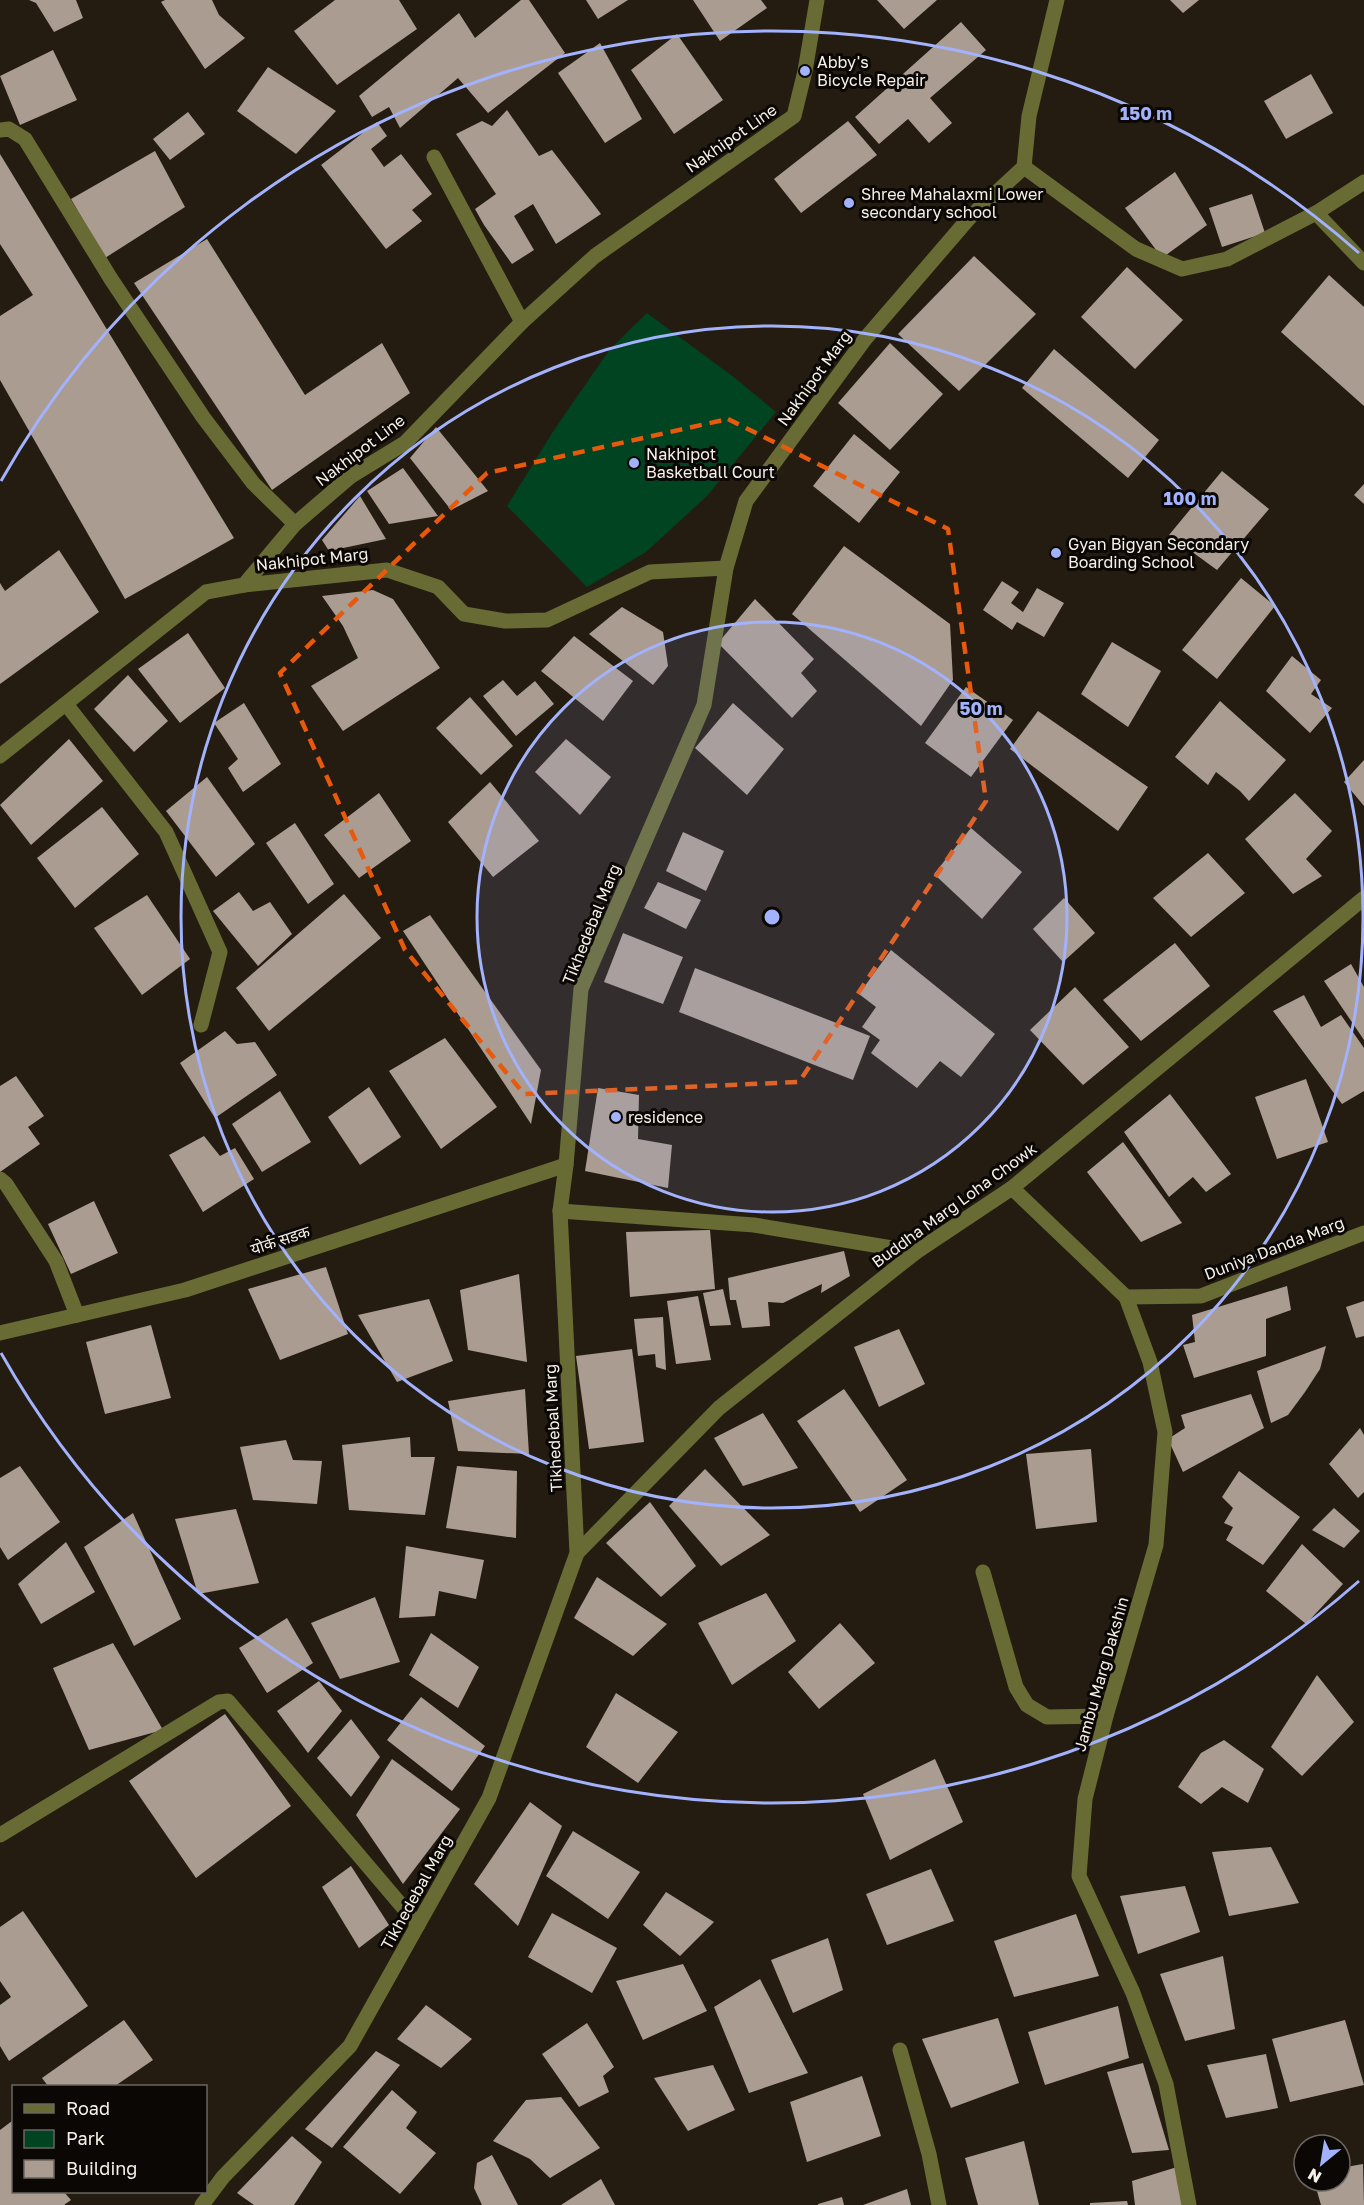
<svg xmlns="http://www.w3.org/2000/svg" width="1364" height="2205" viewBox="0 0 1364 2205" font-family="'Golos Text','Noto Sans Devanagari',sans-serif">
<rect width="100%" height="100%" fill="#241c11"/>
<polygon fill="#042" points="647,313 735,378 776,412 707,496 646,552 587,587 507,506 554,430 610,349"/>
<g fill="#ab9c92">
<polygon points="29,0 76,0 83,18 54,32 36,3"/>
<polygon points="165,0 212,0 219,15 245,38 205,69 161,2"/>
<polygon points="335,0 399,0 417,29 337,85 294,31"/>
<polygon points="521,0 529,0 565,53 488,113 458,78 400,128 389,107 372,117 359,96 459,13 475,38"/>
<polygon points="586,0 628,0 598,19"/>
<polygon points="693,0 761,0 767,8 720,41"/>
<polygon points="877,0 937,0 904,29"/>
<polygon points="1170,0 1199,0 1183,13"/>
<polygon points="961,22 986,50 930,98 952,123 929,143 908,119 879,144 855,117"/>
<polygon points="677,34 723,100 674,134 631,70"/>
<polygon points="600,43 642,119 605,143 558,73"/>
<polygon points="53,50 77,100 20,125 0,76"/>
<polygon points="268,67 336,111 296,154 237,111"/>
<polygon points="1311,74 1333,113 1286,139 1264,101"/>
<polygon points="507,110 539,156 552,150 601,214 556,244 533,204 514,216 534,250 512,264 484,225 475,209 496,194 456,134 482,121 492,126"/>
<polygon points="188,112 205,134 170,160 153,139"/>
<polygon points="848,121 877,155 801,213 774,179"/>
<polygon points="377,122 387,136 371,149 384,167 401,154 432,194 412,210 422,221 386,249 321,165"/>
<polygon points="155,151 185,207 105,258 71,199"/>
<polygon points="0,154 234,538 125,599 0,380 0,316 33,295 0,244"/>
<polygon points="1175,172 1207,225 1162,258 1125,208"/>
<polygon points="1252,194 1265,233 1222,247 1209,208"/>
<polygon points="207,239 305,395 382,343 410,393 272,490 134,283"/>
<polygon points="974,256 1036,314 959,391 898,334"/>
<polygon points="1127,267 1183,320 1135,369 1081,317"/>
<polygon points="1329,275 1364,307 1364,406 1281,332"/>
<polygon points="890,343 943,394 890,450 838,403"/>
<polygon points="1054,349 1159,440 1128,478 1022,388"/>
<polygon points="436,427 488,491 451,510 410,458"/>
<polygon points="854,434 900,472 859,523 813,486"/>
<polygon points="403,468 438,516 389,524 367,491"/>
<polygon points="1222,471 1269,509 1217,570 1169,535"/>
<polygon points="1364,484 1364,504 1354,495"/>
<polygon points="360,496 386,539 329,551 322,540"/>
<polygon points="844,546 950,624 953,680 921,726 792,614"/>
<polygon points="59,550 99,612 0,684 0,583 5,591"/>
<polygon points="1241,578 1275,606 1217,679 1182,650"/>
<polygon points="1002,581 1019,592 1011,603 1023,612 1037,588 1064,603 1044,637 1017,622 1012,630 983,610"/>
<polygon points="373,590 393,599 440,668 343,731 311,686 358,658 343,626 322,596"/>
<polygon points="755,599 814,659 801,673 817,691 792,718 718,643"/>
<polygon points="622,607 663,632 668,666 653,685 589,634"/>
<polygon points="188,633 225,688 180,723 138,669"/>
<polygon points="574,636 633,681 603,721 541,671"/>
<polygon points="1112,642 1161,671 1128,727 1081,694"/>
<polygon points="1292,656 1321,680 1311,694 1332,708 1310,733 1266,691"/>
<polygon points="128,675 168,721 134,752 94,709"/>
<polygon points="503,680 517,696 535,681 554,704 516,736 483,696"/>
<polygon points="966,687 1013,720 971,777 925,743"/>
<polygon points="470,697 513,746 481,775 436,728"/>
<polygon points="1220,701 1286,760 1249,801 1240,791 1216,772 1208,785 1175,757"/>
<polygon points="244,703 281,764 243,792 228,768 238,759 214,723"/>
<polygon points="733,703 784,749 747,795 695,748"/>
<polygon points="1038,711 1148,787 1118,831 1010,749"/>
<polygon points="69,739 103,781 31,845 0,805"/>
<polygon points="566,739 611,777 580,815 535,772"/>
<polygon points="1364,760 1364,806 1344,782"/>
<polygon points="207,777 255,844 216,877 166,811"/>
<polygon points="490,782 539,841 493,877 448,822"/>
<polygon points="379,793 411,841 359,878 324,835"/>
<polygon points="1295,793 1332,831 1306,859 1322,876 1293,894 1245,839"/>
<polygon points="102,807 139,854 75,908 37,858"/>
<polygon points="295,823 334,884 308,904 266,843"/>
<polygon points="971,828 1022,872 982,919 934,874"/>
<polygon points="683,832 724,851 706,891 666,871"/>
<polygon points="1208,853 1245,893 1191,937 1153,898"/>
<polygon points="658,882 701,900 686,929 644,908"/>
<polygon points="239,892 253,911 270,902 292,934 258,966 213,911"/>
<polygon points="344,894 381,938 269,1031 236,988"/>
<polygon points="147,895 190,959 142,995 94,928"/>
<polygon points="1064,898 1095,933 1063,962 1033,929"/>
<polygon points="430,915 541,1070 531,1124 403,931"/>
<polygon points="623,933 683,957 663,1004 604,982"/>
<polygon points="1175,943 1210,986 1141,1041 1103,1000"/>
<polygon points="891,950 995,1034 961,1077 940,1061 917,1088 871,1053 880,1040 862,1027 876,1007 859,994"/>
<polygon points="1351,964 1364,987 1364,1040 1324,981"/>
<polygon points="695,968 870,1036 853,1080 679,1012"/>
<polygon points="1075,987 1129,1047 1083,1085 1030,1030"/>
<polygon points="1304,995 1321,1027 1341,1015 1364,1048 1364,1091 1342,1104 1273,1011"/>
<polygon points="225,1031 237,1044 255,1042 277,1075 215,1118 180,1063"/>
<polygon points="445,1038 497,1107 441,1149 389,1071"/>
<polygon points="16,1076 44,1116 28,1127 40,1144 0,1172 0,1086"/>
<polygon points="1306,1079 1328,1142 1277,1159 1255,1097"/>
<polygon points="369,1087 401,1137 360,1165 328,1117"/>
<polygon points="598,1088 639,1095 638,1139 672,1145 668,1188 585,1171"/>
<polygon points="280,1091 311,1142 262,1172 232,1124"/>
<polygon points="1170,1094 1231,1174 1206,1192 1193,1177 1169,1197 1124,1132"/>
<polygon points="204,1136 220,1156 235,1148 254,1179 203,1212 169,1155"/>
<polygon points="1123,1142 1182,1223 1141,1242 1087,1172"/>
<polygon points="94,1201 118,1253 71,1274 48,1224"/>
<polygon points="710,1230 715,1289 630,1297 626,1232"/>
<polygon points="844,1251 850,1276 821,1293 822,1284 783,1303 768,1302 770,1326 742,1328 736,1300 730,1300 728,1278"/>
<polygon points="326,1267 348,1334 280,1360 248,1289"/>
<polygon points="519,1274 527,1362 468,1350 460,1290"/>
<polygon points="1287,1286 1291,1310 1266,1319 1266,1356 1194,1378 1183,1345 1195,1342 1192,1315"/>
<polygon points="723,1289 731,1325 710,1326 703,1293"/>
<polygon points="698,1296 711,1360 676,1364 667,1301"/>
<polygon points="429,1299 453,1361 397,1382 358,1315"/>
<polygon points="1364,1301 1364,1336 1356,1338 1346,1307"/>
<polygon points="663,1317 666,1370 656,1367 655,1354 638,1356 634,1319"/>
<polygon points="151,1325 171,1398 105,1414 86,1342"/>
<polygon points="899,1329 925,1384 879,1407 854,1347"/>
<polygon points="1326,1346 1320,1369 1305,1392 1288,1415 1271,1423 1257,1371"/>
<polygon points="632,1349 644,1442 589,1449 576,1356"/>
<polygon points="525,1389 529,1454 458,1451 448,1401"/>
<polygon points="844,1389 907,1480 860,1512 797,1421"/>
<polygon points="1251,1394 1264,1428 1183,1472 1168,1439 1185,1428 1181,1415"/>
<polygon points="763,1413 798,1468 743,1486 714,1438"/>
<polygon points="1360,1428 1364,1435 1364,1492 1358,1498 1329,1464"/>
<polygon points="410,1437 411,1457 435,1457 425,1515 349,1510 342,1445"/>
<polygon points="286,1440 293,1460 322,1461 317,1504 253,1500 240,1447"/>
<polygon points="1091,1449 1097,1522 1036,1529 1026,1454"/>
<polygon points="20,1466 60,1522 8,1560 0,1547 0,1478"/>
<polygon points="457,1466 517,1471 516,1538 446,1528"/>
<polygon points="705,1469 770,1535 721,1566 669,1506"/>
<polygon points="1239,1471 1300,1517 1263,1565 1226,1540 1233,1527 1224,1523 1233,1508 1222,1497"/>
<polygon points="650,1502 696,1566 661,1597 606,1543"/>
<polygon points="1334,1508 1360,1531 1344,1548 1312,1530"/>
<polygon points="236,1509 259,1583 198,1594 175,1519"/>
<polygon points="133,1513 181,1619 134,1646 84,1547"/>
<polygon points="66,1542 95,1592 41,1624 18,1584"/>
<polygon points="1302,1544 1343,1584 1306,1624 1266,1591"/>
<polygon points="406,1546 484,1560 476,1599 439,1591 435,1616 399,1618"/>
<polygon points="597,1577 667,1624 633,1656 574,1618"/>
<polygon points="766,1593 796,1641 732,1685 698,1623"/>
<polygon points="375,1597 400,1662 340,1679 311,1623"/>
<polygon points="287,1618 313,1663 267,1693 239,1648"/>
<polygon points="840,1623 875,1663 819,1709 788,1672"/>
<polygon points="431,1633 479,1667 458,1708 409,1675"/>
<polygon points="113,1643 163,1730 89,1750 53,1668"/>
<polygon points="1317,1675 1354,1722 1302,1776 1271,1747"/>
<polygon points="319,1681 342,1711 308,1753 277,1711"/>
<polygon points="616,1693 678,1732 638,1783 586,1747"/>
<polygon points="421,1697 485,1746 452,1791 387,1740"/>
<polygon points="225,1714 291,1806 196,1878 129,1781"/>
<polygon points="351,1719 380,1757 351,1797 317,1758"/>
<polygon points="1224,1740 1264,1769 1248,1803 1222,1787 1201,1804 1178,1787 1201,1753"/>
<polygon points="392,1759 460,1809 403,1884 356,1815"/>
<polygon points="935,1759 963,1822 890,1860 863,1794"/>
<polygon points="530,1802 562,1826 518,1926 474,1884"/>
<polygon points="573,1831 640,1872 608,1919 546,1876"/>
<polygon points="1271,1847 1299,1903 1229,1916 1212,1852"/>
<polygon points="351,1866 389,1925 359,1948 322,1887"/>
<polygon points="931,1869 954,1921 887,1945 866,1894"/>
<polygon points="1185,1886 1200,1932 1138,1954 1120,1896"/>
<polygon points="666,1892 714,1922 680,1956 643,1925"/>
<polygon points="23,1911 88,2006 9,2061 0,2046 0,2005 11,1997 0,1981 0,1927"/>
<polygon points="552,1913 617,1948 592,1993 528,1957"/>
<polygon points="1076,1914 1099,1976 1014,1997 994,1941"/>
<polygon points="828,1938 843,1990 793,2013 771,1960"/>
<polygon points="1223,1956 1235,2029 1185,2041 1160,1974"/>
<polygon points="683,1964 707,2011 643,2040 616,1981"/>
<polygon points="760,1979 808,2073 749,2093 714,2007"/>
<polygon points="426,2005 472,2039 441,2068 397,2039"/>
<polygon points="1118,2006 1129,2058 1045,2085 1028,2032"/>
<polygon points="998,2018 1019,2083 951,2108 922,2039"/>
<polygon points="124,2020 153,2060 115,2086 48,2086 42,2078"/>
<polygon points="1345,2020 1364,2085 1290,2102 1272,2039"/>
<polygon points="587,2023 614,2067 603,2076 609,2092 579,2107 542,2054"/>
<polygon points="376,2051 400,2065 332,2148 305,2129"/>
<polygon points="1266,2054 1278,2108 1226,2118 1207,2065"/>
<polygon points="1143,2063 1169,2150 1132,2153 1107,2072"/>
<polygon points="713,2065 735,2110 688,2131 654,2078"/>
<polygon points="862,2076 881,2136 807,2162 790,2102"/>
<polygon points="392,2090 417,2112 406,2128 436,2153 400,2194 343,2147"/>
<polygon points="561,2097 600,2148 550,2178 530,2159 493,2141 526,2100"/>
<polygon points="12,2121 14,2192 64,2192 71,2200 64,2205 0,2205 0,2130"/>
<polygon points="292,2136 322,2162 294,2205 254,2205 237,2193"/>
<polygon points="1024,2141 1039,2205 978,2205 965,2158"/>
<polygon points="492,2155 518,2205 482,2205 474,2188 477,2163"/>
<polygon points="1363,2164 1364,2205 1321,2205 1314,2181 1340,2181 1340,2168"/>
<polygon points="1177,2167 1182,2205 1135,2205 1132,2181"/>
<polygon points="601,2179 615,2205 561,2205"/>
<polygon points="907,2189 911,2205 863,2205"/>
<polygon points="842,2197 844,2205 818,2205 818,2204"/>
<polygon points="1127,2201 1128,2205 1090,2205 1090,2203"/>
</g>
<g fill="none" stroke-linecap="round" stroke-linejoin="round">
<g stroke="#686c34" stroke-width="15">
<polyline points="0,130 9,129 25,139 111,279 203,417 253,483 295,524"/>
<polyline points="434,157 522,322"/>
<polyline points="1024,167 1136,249 1182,269 1227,259 1316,213 1364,182"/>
<polyline points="1316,213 1364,263"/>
<polyline points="244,585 387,570 438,587 464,614 505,621 547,620 650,572 726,568"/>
<polyline points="66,704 166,832 220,952 201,1025"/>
<polyline points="0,756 206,592 244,585 295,524 351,476 405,443 522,322 595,256 794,116 805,71 817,0"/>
<polyline points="0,1179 6,1184 56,1261 77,1315"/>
<polyline points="1012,1188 1126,1297 1150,1362 1165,1432 1156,1545 1106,1716 1085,1799 1079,1876 1133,1993 1166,2084 1189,2205"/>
<polyline points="560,1211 754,1225 916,1252"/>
<polyline points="1126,1297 1201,1296 1364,1233"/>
<polyline points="0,1333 185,1290 566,1165"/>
<polyline points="577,1553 719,1408 916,1252 1012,1188 1364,898"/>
<polyline points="983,1572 1016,1687 1027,1705 1047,1717 1106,1716"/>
<polyline points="0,1835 219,1702 228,1701 418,1925"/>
<polyline points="900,2050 929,2154 939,2205"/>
<polyline points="202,2205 223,2177 350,2046 489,1798 577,1553 560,1211 566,1165 581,989 704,705 726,568 746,501 865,339 970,217 1024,167 1029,116 1057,0"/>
</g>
</g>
<path fill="none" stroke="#e8590c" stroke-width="4.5" stroke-dasharray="12 8" stroke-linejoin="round" d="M728 419 948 529 986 801 799 1082 524 1094 405 950 280 673 487 473Z"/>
<circle cx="772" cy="917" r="295" fill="#a3b2fd" fill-opacity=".12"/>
<g fill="none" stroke="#a3b2fd" stroke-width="3">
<circle cx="772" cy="917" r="295"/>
<circle cx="772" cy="917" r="591"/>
<path d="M1359 1581A886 886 0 0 1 1 1353M1 481A886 886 0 0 1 1359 253"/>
</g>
<g fill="#a3b2fd" stroke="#0b0704" stroke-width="2">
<circle cx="805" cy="71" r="6"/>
<circle cx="849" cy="203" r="6"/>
<circle cx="634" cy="463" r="6"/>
<circle cx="1056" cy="553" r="6"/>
<circle cx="616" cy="1117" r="6"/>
</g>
<g text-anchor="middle" stroke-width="6" stroke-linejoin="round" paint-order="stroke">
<g font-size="16" fill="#f6f1e9" stroke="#0b0704" text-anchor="start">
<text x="817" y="68">Abby's<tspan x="817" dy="18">Bicycle Repair</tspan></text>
<text x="861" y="200">Shree Mahalaxmi Lower<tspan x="861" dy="18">secondary school</tspan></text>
<text x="646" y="460">Nakhipot<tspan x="646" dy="18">Basketball Court</tspan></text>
<text x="1068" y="550">Gyan Bigyan Secondary<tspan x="1068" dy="18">Boarding School</tspan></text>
<text x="628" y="1123">residence</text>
</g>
<g font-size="16" fill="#f6f1e9" stroke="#0b0704">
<text transform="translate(731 138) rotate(-35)" y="6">Nakhipot Line</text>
<text transform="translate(814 378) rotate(-54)" y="6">Nakhipot Marg</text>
<text transform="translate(360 450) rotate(-37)" y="6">Nakhipot Line</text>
<text transform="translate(312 559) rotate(-6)" y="6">Nakhipot Marg</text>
<text transform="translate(591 924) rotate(-68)" y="6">Tikhedebal Marg</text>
<text transform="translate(954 1205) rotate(-36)" y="6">Buddha Marg Loha Chowk</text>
<text transform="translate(280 1240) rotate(-18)" y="6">योर्क सडक</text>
<text transform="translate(1274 1248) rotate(-21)" y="6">Duniya Danda Marg</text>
<text transform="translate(553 1428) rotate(-93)" y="6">Tikhedebal Marg</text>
<text transform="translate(1101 1674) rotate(-74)" y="6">Jambu Marg Dakshin</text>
<text transform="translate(416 1892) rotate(-61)" y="6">Tikhedebal Marg</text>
</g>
</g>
<circle cx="772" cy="917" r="9" fill="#a3b2fd" stroke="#0b0704" stroke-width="3"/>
<g font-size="18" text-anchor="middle" font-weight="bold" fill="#a3b2fd" stroke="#0b0704" stroke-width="6" stroke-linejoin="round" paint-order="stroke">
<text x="1146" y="120">150 m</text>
<text x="1190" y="505">100 m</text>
<text x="981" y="715">50 m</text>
</g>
<rect x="12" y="2085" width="195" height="108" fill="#0b0704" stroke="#696560" stroke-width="1.5"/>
<rect x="24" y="2104" width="30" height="9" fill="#686c34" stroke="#696560" stroke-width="1.5"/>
<text x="66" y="2115" font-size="18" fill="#f6f1e9">Road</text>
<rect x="24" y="2130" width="30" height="18" fill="#004422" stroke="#696560" stroke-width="1.5"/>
<text x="66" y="2145" font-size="18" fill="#f6f1e9">Park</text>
<rect x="24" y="2160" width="30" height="18" fill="#ab9c92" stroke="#696560" stroke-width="1.5"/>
<text x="66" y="2175" font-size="18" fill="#f6f1e9">Building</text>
<g transform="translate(1322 2163) rotate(210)"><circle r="28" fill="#0b0704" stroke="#696560" stroke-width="1.5"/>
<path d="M0-4.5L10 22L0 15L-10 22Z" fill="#a3b2fd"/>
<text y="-9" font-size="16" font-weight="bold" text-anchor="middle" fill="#f6f1e9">N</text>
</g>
</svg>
